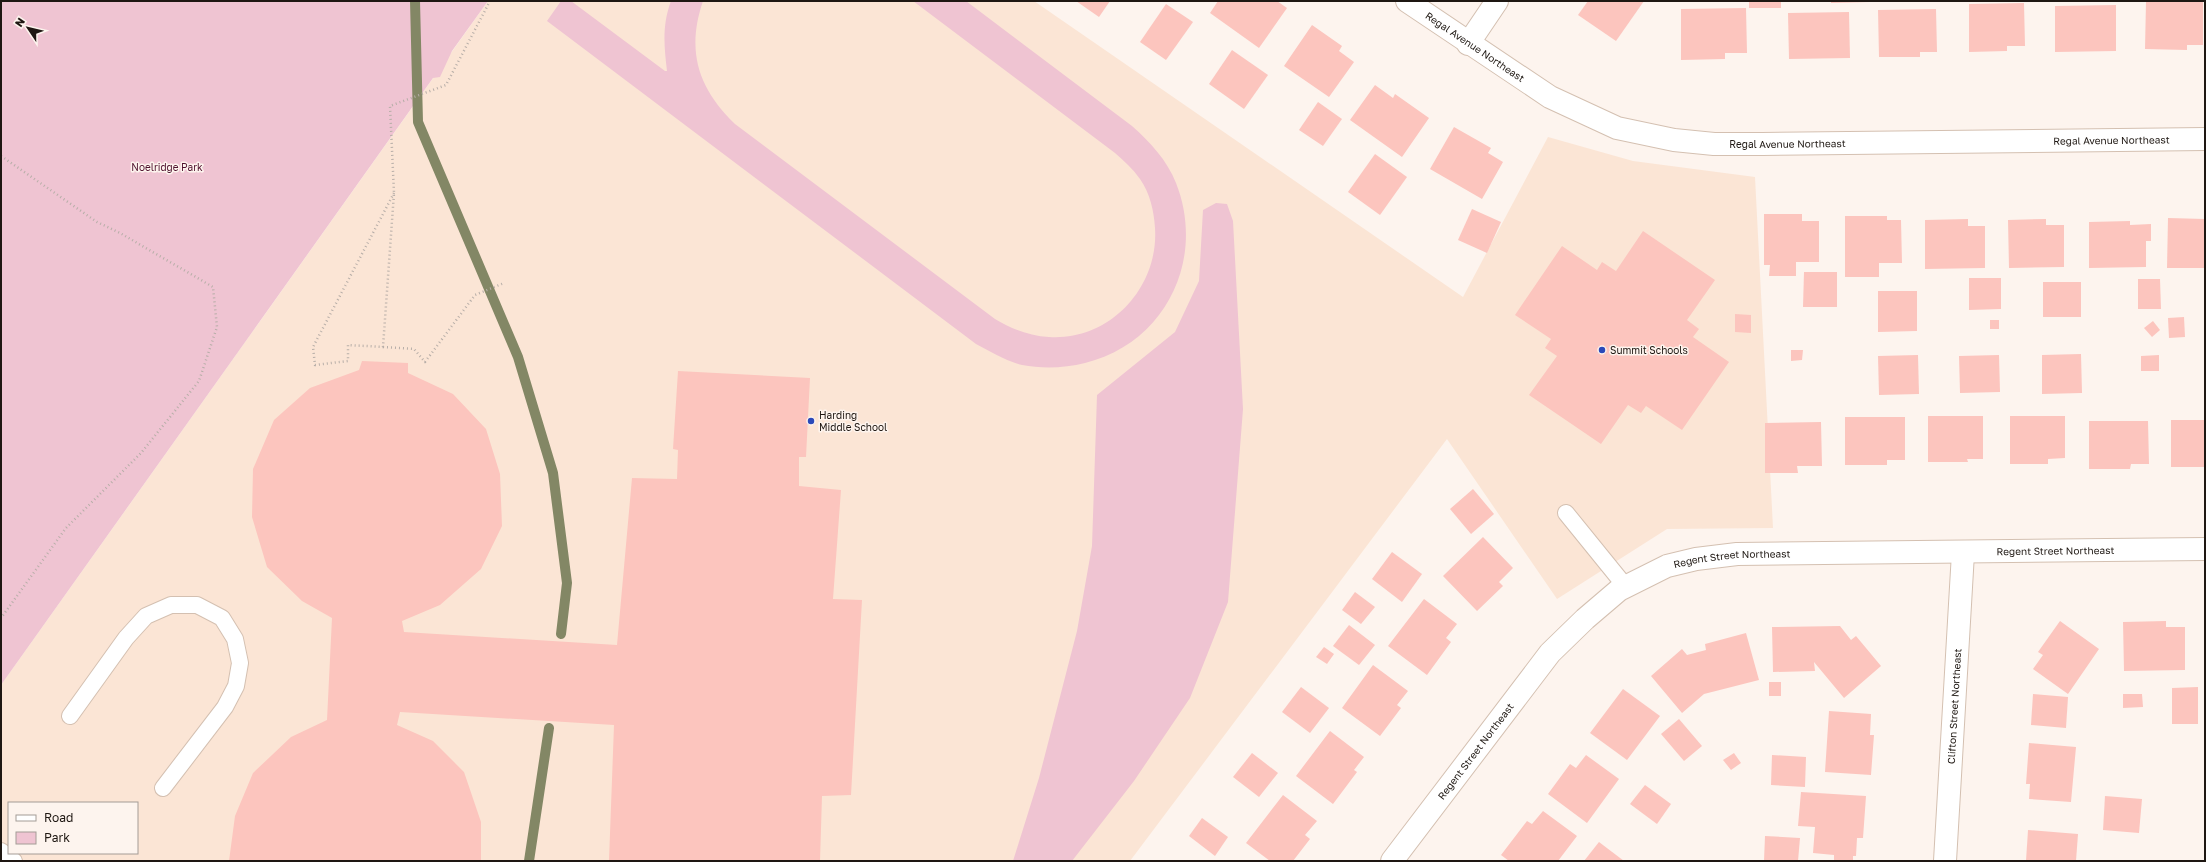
<svg xmlns="http://www.w3.org/2000/svg" width="2206" height="862" viewBox="0 0 2206 862" font-family="'Golos Text',sans-serif">
<rect width="100%" height="100%" fill="#fdf4ee"/>
<path fill="#fbe5d5" fill-rule="evenodd" d="M488 1H1034L1463 297 1548 137 1633 161 1755 177 1773 528 1667 529 1557 599 1447 439 1130 861H1V685ZM9 803H137V853H9Z"/>
<g fill="#efc4d2">
<polygon points="1,1 488,1 452,51 440,77 433,78 1,685"/>
<path d="M561 1H571L665 71H667C664 46 662 25 671 1H703C686 51 698 88 735 124L995 319C1012 329 1029 336 1049 337 1110 341 1159 287 1155 228 1154 211 1150 193 1140 179 1133 169 1124 161 1115 153L913 1H966L1132 126C1150 142 1167 160 1176 183 1206 259 1166 343 1085 363 1065 368 1043 369 1022 365 1006 361 991 352 976 344L547 21Z"/>
<polygon points="1216,203 1227,204 1233,221 1243,409 1228,602 1190,698 1134,781 1072,861 1013,861 1039,778 1077,631 1092,546 1097,395 1175,332 1199,281 1203,210"/>
</g>
<g fill="none" stroke-linecap="round" stroke-linejoin="round">
<g stroke="#838765" stroke-width="10">
<polyline points="415,1 418,122 518,357 553,473 567,583 561,634"/>
<polyline points="529,861 549,728"/>
</g>
</g>
<g fill="#fcc5be">
<polygon points="1076,1 1110,1 1099,17"/>
<polygon points="1218,1 1277,1 1287,8 1259,48 1210,13"/>
<polygon points="1588,1 1644,1 1616,41 1578,15"/>
<rect x="1749" y="1" width="32" height="7"/>
<polygon points="1831,1 1870,1 1870,2 1831,3"/>
<polygon points="2146,2 2203,2 2203,45 2187,45 2187,50 2145,49"/>
<polygon points="2024,3 2025,46 2007,46 2007,51 1969,52 1969,4"/>
<polygon points="1166,4 1193,22 1166,60 1140,42"/>
<polygon points="2116,5 2116,51 2055,52 2055,6"/>
<polygon points="1746,8 1747,53 1725,53 1725,59 1681,60 1681,9"/>
<polygon points="1936,9 1937,52 1920,52 1920,57 1879,57 1878,10"/>
<polygon points="1849,12 1850,58 1789,59 1788,13"/>
<polygon points="1312,25 1342,46 1339,51 1354,62 1329,97 1284,66"/>
<polygon points="1232,50 1268,75 1244,109 1209,84"/>
<polygon points="1375,85 1393,98 1395,94 1429,118 1402,157 1350,120"/>
<polygon points="1318,102 1342,119 1323,146 1299,130"/>
<polygon points="1454,127 1491,148 1488,153 1503,162 1482,199 1430,169"/>
<polygon points="1375,154 1407,177 1380,215 1348,192"/>
<polygon points="1472,209 1501,222 1487,253 1458,240"/>
<polygon points="1764,214 1802,214 1802,221 1819,221 1819,262 1796,262 1796,276 1769,276 1770,265 1764,265"/>
<polygon points="1845,216 1887,216 1887,220 1901,220 1902,263 1879,263 1879,277 1845,277"/>
<polygon points="2168,218 2205,219 2205,268 2167,268"/>
<polygon points="1968,219 1968,226 1985,226 1985,268 1925,269 1925,220"/>
<polygon points="2046,219 2046,225 2064,225 2064,267 2009,268 2008,220"/>
<polygon points="2130,221 2130,225 2151,224 2151,241 2146,241 2146,267 2089,268 2089,222"/>
<polygon points="1643,231 1715,280 1687,320 1699,329 1693,337 1729,362 1682,430 1646,406 1641,413 1628,405 1601,444 1529,395 1557,356 1545,348 1551,339 1515,315 1562,246 1597,270 1602,262 1616,271"/>
<polygon points="1804,272 1837,272 1837,307 1803,307"/>
<polygon points="1969,278 2001,278 2001,309 1969,310"/>
<polygon points="2138,279 2160,279 2161,309 2138,309"/>
<rect x="2043" y="282" width="38" height="35"/>
<polygon points="1878,291 1917,291 1917,331 1878,332"/>
<polygon points="1735,314 1751,315 1751,333 1735,332"/>
<polygon points="2184,317 2185,337 2169,338 2168,318"/>
<rect x="1990" y="320" width="9" height="9"/>
<polygon points="2153,321 2160,330 2152,337 2144,328"/>
<polygon points="1791,350 1803,350 1802,360 1791,361"/>
<polygon points="2081,354 2082,393 2042,394 2042,355"/>
<polygon points="1918,355 1919,394 1879,395 1878,356"/>
<polygon points="1999,355 2000,392 1960,393 1959,356"/>
<polygon points="2159,355 2159,371 2141,371 2141,356"/>
<polygon points="362,361 408,363 408,373 453,394 486,429 500,474 502,526 481,569 440,605 402,621 404,632 617,645 632,478 677,479 678,450 673,449 678,371 810,378 806,457 799,457 799,486 841,490 833,599 862,600 851,795 822,796 820,861 609,861 614,725 400,712 397,725 433,741 464,772 481,822 481,861 229,861 235,816 253,773 291,737 327,720 332,618 302,601 267,567 252,517 253,469 274,420 310,388 359,370"/>
<polygon points="1928,416 1983,416 1983,459 1967,459 1968,462 1928,462"/>
<polygon points="2010,416 2065,416 2065,458 2048,459 2048,464 2010,464"/>
<polygon points="1845,417 1905,417 1905,460 1887,460 1887,465 1845,465"/>
<rect x="2171" y="420" width="34" height="47"/>
<polygon points="2089,421 2148,421 2149,464 2131,464 2130,469 2089,469"/>
<polygon points="1821,422 1822,466 1797,466 1798,473 1765,473 1765,423"/>
<polygon points="1473,489 1494,514 1471,534 1450,509"/>
<polygon points="1483,537 1513,568 1499,582 1503,586 1477,611 1443,576"/>
<polygon points="1392,552 1422,574 1402,602 1372,579"/>
<polygon points="1355,592 1375,607 1361,624 1342,610"/>
<polygon points="1424,599 1457,624 1446,638 1451,642 1427,675 1388,646"/>
<polygon points="2060,621 2099,649 2068,694 2033,669 2043,655 2038,652"/>
<polygon points="2166,621 2166,627 2185,627 2185,670 2124,671 2123,622"/>
<polygon points="1349,625 1375,645 1359,665 1333,646"/>
<polygon points="1840,626 1851,640 1856,636 1881,666 1844,698 1814,662 1815,671 1773,672 1772,627"/>
<polygon points="1746,633 1759,680 1704,694 1682,713 1651,676 1682,649 1687,655 1706,650 1705,644"/>
<polygon points="1324,647 1334,654 1327,664 1316,657"/>
<polygon points="1373,665 1408,691 1397,705 1401,708 1380,736 1342,708"/>
<rect x="1769" y="682" width="12" height="14"/>
<polygon points="1301,687 1329,708 1310,733 1282,712"/>
<polygon points="2198,687 2198,724 2172,724 2172,688"/>
<polygon points="1623,689 1660,716 1627,760 1590,733"/>
<polygon points="2033,694 2068,697 2066,728 2031,725"/>
<polygon points="2123,694 2142,694 2143,707 2123,708"/>
<polygon points="1829,711 1871,714 1870,735 1874,735 1871,775 1825,772"/>
<polygon points="1679,719 1702,746 1684,761 1661,734"/>
<polygon points="1330,731 1364,757 1354,770 1357,772 1333,804 1296,776"/>
<polygon points="2029,743 2076,747 2071,802 2029,799 2030,784 2026,784"/>
<polygon points="1252,753 1278,773 1259,797 1233,777"/>
<polygon points="1734,753 1741,763 1731,770 1723,760"/>
<polygon points="1586,755 1619,779 1587,823 1548,794 1570,764 1576,768"/>
<polygon points="1772,755 1806,757 1805,787 1771,785"/>
<polygon points="1645,785 1671,804 1657,824 1630,804"/>
<polygon points="1801,792 1866,796 1863,838 1857,838 1856,856 1853,856 1853,861 1834,860 1834,855 1813,853 1815,827 1798,826"/>
<polygon points="1283,795 1317,821 1305,835 1310,839 1293,861 1270,861 1246,843"/>
<polygon points="2105,796 2142,799 2139,833 2103,830"/>
<polygon points="1543,811 1577,836 1558,861 1509,861 1501,855 1527,821 1532,824"/>
<polygon points="1202,818 1228,837 1215,856 1189,836"/>
<polygon points="2028,830 2078,834 2076,861 2026,861"/>
<polygon points="1765,836 1800,838 1798,861 1764,861"/>
<polygon points="1599,842 1624,861 1584,861"/>
</g>
<g fill="none" stroke-linecap="round" stroke-linejoin="round">
<g stroke="#d4c0b1" stroke-width="18">
<g id="service">
<polyline points="1566,513 1626,587"/>
<polyline points="70,716 126,638 146,616 171,605 197,605 222,618 235,639 240,663 236,686 225,707 163,788"/>
<polyline points="1,851 14,861"/>
</g>
</g>
<g stroke="#d4c0b1" stroke-width="24">
<g id="minor">
<path id="s1" d="M1407 1 1550 97 1617 128 1674 140 1714 144H1762L2205 139"/>
<polyline points="1468,44 1497,1"/>
<path id="s2" d="M1392 861 1550 653 1585 619 1619 590 1667 566 1696 559 1737 554 2205 549"/>
<path id="s3" d="M1945 861 1963 553"/>
</g>
</g>
<g stroke="#b7aea8" stroke-width="2.5" stroke-dasharray="1 3" stroke-linecap="butt">
<polyline points="1,156 97,222 120,233 213,287 217,327 199,381 141,453 66,528 1,618"/>
<polyline points="394,193 313,347 315,365 348,361 348,345 383,347 394,193 390,106 446,85 490,1"/>
<polyline points="383,347 414,349 425,362 475,295 504,283"/>
</g>
<use href="#service" stroke="#fff" stroke-width="16"/>
<use href="#minor" stroke="#fff" stroke-width="22"/>
</g>
<g fill="#2a49b9" stroke="#fdf4ee" stroke-width="1.5">
<circle cx="1602" cy="350" r="4"/>
<circle cx="811" cy="421" r="4"/>
</g>
<g text-anchor="middle" stroke-width="3" stroke-linejoin="round" paint-order="stroke">
<g font-size="10" fill="#1e1712" stroke="#fdf4ee">
<text dy="4" stroke="none"><textPath href="#s1" startOffset="82">Regal Avenue Northeast</textPath></text>
<text dy="4" stroke="none"><textPath href="#s1" startOffset="742">Regal Avenue Northeast</textPath></text>
<text dy="4" stroke="none"><textPath href="#s1" startOffset="418">Regal Avenue Northeast</textPath></text>
<text dy="4" stroke="none"><textPath href="#s2" startOffset="798">Regent Street Northeast</textPath></text>
<text dy="4" stroke="none"><textPath href="#s2" startOffset="474">Regent Street Northeast</textPath></text>
<text dy="4" stroke="none"><textPath href="#s3" startOffset="155">Clifton Street Northeast</textPath></text>
<text dy="4" stroke="none"><textPath href="#s2" startOffset="138">Regent Street Northeast</textPath></text>
</g>
<g font-size="10" fill="#4f122e" stroke="#fdf4ee">
<text x="167" y="171">Noelridge Park</text>
</g>
<g font-size="10" fill="#1e1712" stroke="#fdf4ee" text-anchor="start">
<text x="1610" y="354">Summit Schools</text>
<text x="819" y="419">Harding<tspan x="819" dy="12">Middle School</tspan></text>
</g>
</g>
<rect width="2206" height="862" fill="none" stroke="#1e1712" stroke-width="4"/>
<rect x="8" y="802" width="130" height="52" fill="#fdf4ee" stroke="#a49c96"/>
<rect x="16" y="815" width="20" height="6" fill="#ffffff" stroke="#a49c96"/>
<text x="44" y="822" font-size="12" fill="#1e1712">Road</text>
<rect x="16" y="832" width="20" height="12" fill="#efc4d2" stroke="#a49c96"/>
<text x="44" y="842" font-size="12" fill="#1e1712">Park</text>
<g transform="translate(28 28) rotate(305)" stroke="#fdf4ee" stroke-width="3" paint-order="stroke">
<path d="M0-3L7 15L0 10L-7 15Z" fill="#1e1712"/>
<text y="-6" font-size="11" font-weight="bold" text-anchor="middle" fill="#1e1712">N</text>
</g>
</svg>
